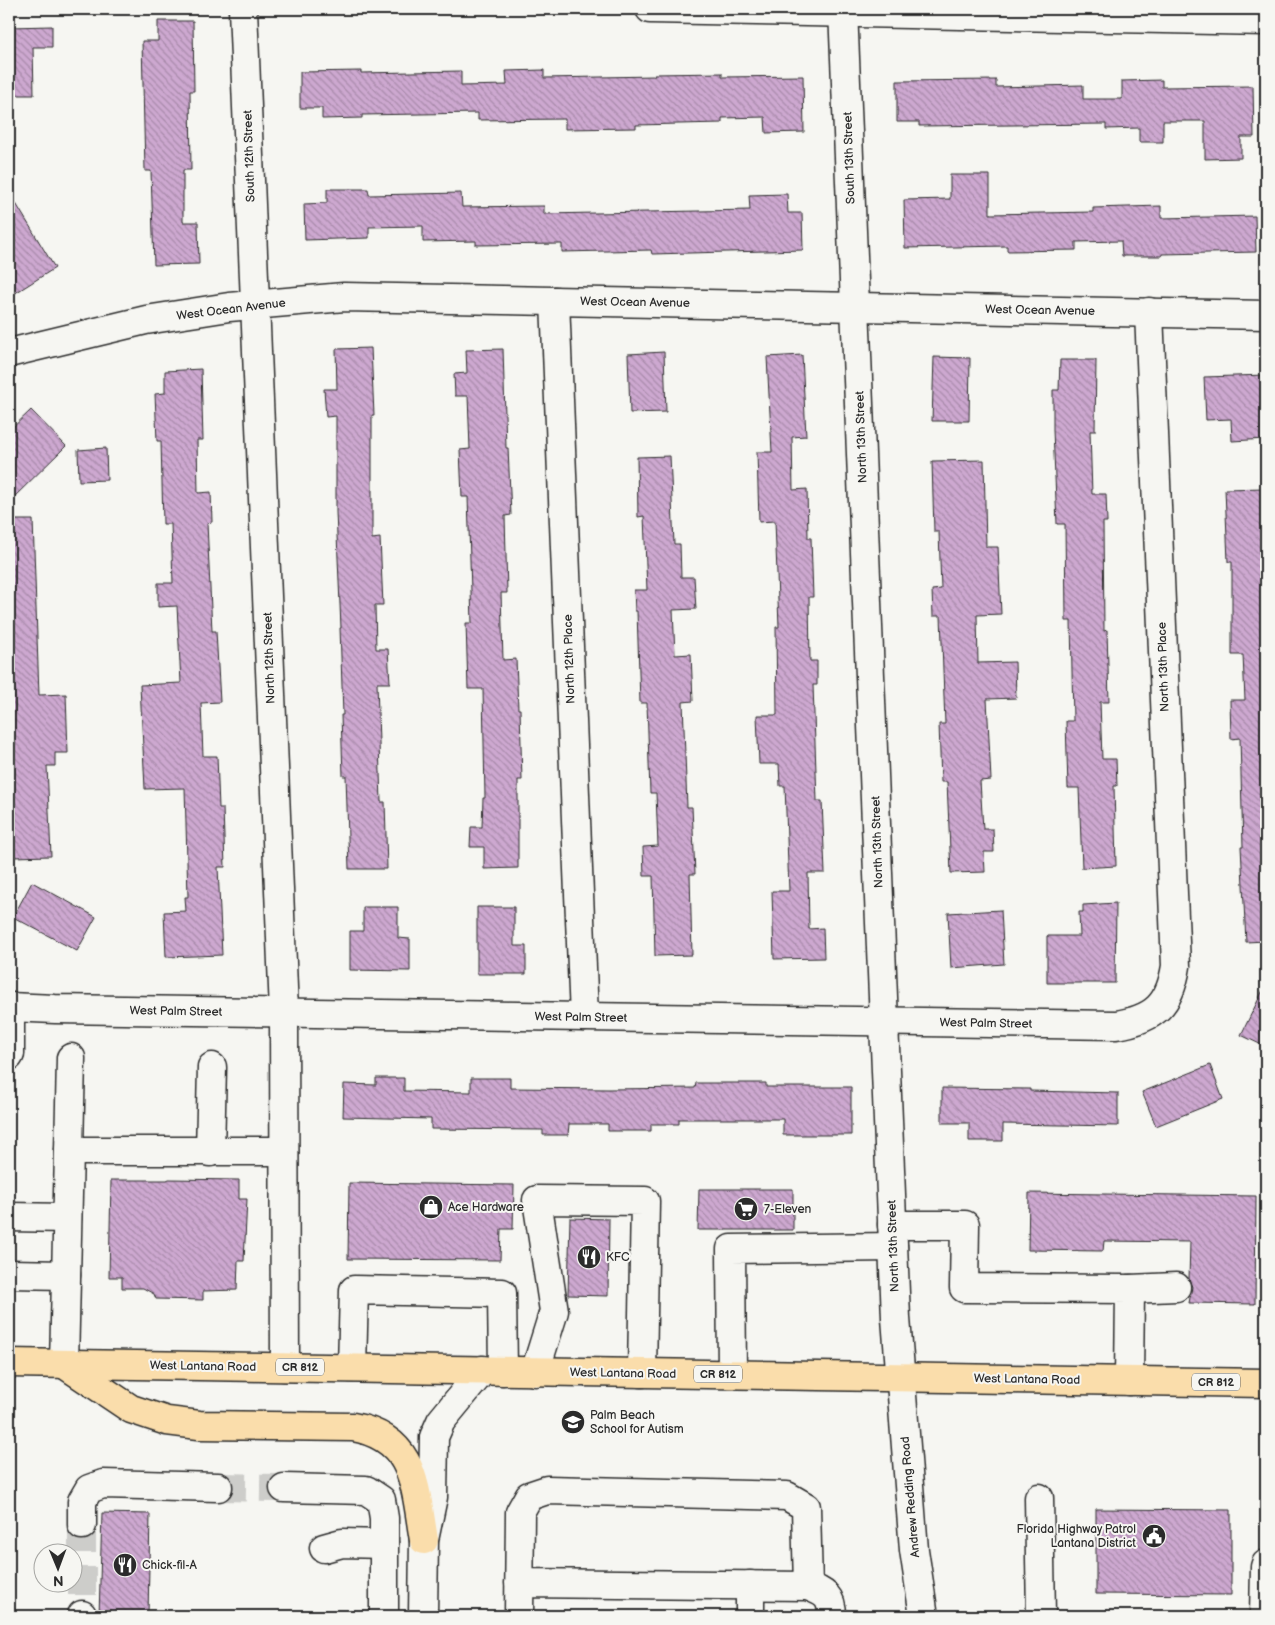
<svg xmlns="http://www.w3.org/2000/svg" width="1275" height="1625" viewBox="0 0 1275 1625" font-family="'Balsamiq Sans',sans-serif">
<defs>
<pattern id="building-back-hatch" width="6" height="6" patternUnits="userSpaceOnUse" patternTransform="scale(1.25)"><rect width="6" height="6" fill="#cda8d0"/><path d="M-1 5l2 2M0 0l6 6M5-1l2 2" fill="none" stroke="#a789a9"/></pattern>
</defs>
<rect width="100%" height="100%" fill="#f6f6f2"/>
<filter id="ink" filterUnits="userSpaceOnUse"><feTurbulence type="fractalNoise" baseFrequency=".02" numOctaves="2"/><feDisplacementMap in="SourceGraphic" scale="10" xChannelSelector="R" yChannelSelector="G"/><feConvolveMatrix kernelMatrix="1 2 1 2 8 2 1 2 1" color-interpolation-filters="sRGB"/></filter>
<g filter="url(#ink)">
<g fill="url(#building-back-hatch)" stroke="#2b2b2b">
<polygon points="158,21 193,21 194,91 190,91 191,170 183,170 183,222 198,222 199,264 154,265 151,171 145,171 142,41 158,41"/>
<polygon points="52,26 52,47 33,47 34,95 9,95 9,27"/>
<polygon points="544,70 544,78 655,76 654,74 722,73 722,77 803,76 804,132 766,133 765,117 722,118 722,123 636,125 636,128 565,129 565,119 478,120 478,113 362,115 362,118 322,119 322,108 300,108 300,72 361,71 361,73 461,71 461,86 507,85 506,71"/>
<polygon points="996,80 996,87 1083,85 1083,99 1122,99 1122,81 1162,80 1162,87 1253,86 1254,137 1241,137 1241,158 1205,159 1205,121 1163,121 1163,142 1139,142 1139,128 1106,129 1106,124 919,126 919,122 897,122 897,81"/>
<polygon points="950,175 990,175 990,214 1093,212 1093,208 1161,206 1161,218 1255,216 1256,252 1162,254 1162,256 1122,256 1121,241 1076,242 1076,250 1007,251 1007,246 905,248 904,200 950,199"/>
<polygon points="327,189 368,189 369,195 461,193 462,207 544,206 544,214 750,210 749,195 787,194 788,213 802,213 803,250 652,254 651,250 562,252 562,244 476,245 476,241 423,242 423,226 369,227 369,238 305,240 304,204 327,203"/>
<polygon points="9,192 55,268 9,297"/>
<polygon points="371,348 374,415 372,415 372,539 380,538 383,605 375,605 376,649 388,649 390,683 377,683 381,802 385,802 387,869 349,869 346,776 343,776 341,715 343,715 340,628 341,628 336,512 336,416 326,417 324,389 337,389 336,349"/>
<polygon points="503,349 506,448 508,448 511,515 505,516 507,593 501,593 503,660 516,659 518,709 520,709 522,780 518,780 518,868 484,869 484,847 470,847 471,827 482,827 483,798 485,798 483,689 468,689 466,623 472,623 468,497 462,497 460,450 470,449 468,396 455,396 454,374 467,373 466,350"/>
<polygon points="664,352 666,412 630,413 628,354"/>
<polygon points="802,355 806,436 792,437 793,490 807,489 808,538 811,538 813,597 809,597 810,661 817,661 817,685 813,685 817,801 822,801 825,873 808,873 809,929 823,928 824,958 774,959 772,891 789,891 785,786 780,786 779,764 759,764 757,715 777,715 776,627 779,627 775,521 759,522 757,452 772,452 767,357"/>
<polygon points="934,357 970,358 969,421 932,421"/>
<polygon points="1060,360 1096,360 1095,431 1090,431 1092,494 1106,494 1107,522 1103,522 1104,631 1107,630 1109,702 1100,702 1102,759 1116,759 1117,786 1114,786 1116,866 1082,868 1079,788 1068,788 1066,721 1073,721 1071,621 1066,621 1065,524 1057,524 1053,430 1053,390 1059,390"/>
<polygon points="201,369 203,440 197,440 198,493 211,492 212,522 207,523 212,631 216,631 220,702 201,703 203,756 217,756 219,808 223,808 225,867 218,867 222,955 166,957 164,912 186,911 185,897 188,897 185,788 145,789 140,685 181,683 177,606 158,607 158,583 173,583 171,524 163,524 161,441 157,441 155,394 165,393 165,371"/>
<polygon points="1266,375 1266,439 1232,441 1231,419 1206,420 1204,377"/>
<polygon points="31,410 66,446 9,502 9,431"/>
<polygon points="106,448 107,480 79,481 78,450"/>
<polygon points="670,456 674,544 680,544 681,577 694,577 696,609 673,610 675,655 691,654 693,701 683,702 687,807 692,807 695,874 690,874 692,955 655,956 653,876 644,876 643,847 658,846 656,793 650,793 647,703 640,703 637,611 635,611 634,590 647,590 644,516 638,517 637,457"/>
<polygon points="984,460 986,547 998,547 1001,614 977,615 978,663 1015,662 1016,698 987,699 991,780 980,781 983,829 993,829 994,852 984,852 985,872 951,873 947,782 941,782 939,724 945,724 941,616 933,616 932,590 941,589 939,532 934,532 932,461"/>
<polygon points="1264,488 1266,523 1266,941 1246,942 1241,847 1243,847 1240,738 1231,739 1230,700 1245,700 1243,655 1232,655 1232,562 1228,562 1225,489"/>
<polygon points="9,520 33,520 39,695 66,694 68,753 55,753 55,766 47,766 51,856 13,857 9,766"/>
<polygon points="32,882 96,917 77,951 13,917"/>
<polygon points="1116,903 1115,983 1047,983 1047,936 1080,936 1079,912 1083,912 1083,905"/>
<polygon points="363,907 398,907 398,938 410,939 410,971 350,970 350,931 363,931"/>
<polygon points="477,907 514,907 514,946 526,946 526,974 477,974"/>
<polygon points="1001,910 1004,964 951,968 948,913"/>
<polygon points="1266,984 1266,1047 1241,1035"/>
<polygon points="1210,1065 1223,1099 1156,1126 1142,1092"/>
<polygon points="376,1078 404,1078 404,1091 471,1092 471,1078 510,1078 510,1088 608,1089 695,1088 696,1083 766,1083 766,1087 851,1087 851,1135 783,1135 783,1119 679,1119 679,1124 651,1124 651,1131 608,1131 608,1124 569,1124 568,1135 543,1135 543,1130 431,1129 431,1119 343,1117 344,1084 376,1085"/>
<polygon points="942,1088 1030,1089 1030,1091 1118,1093 1118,1126 1003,1124 1003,1141 969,1141 969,1123 942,1123"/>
<polygon points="169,1179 239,1180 239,1199 247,1199 244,1261 238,1261 237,1290 203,1291 203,1300 156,1299 154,1294 143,1288 122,1288 122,1277 109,1277 111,1180 167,1180"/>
<polygon points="349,1183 514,1185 513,1229 501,1229 500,1260 348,1259"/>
<polygon points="699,1189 793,1189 793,1230 698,1230"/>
<polygon points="1029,1193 1256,1196 1255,1304 1189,1303 1192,1287 1189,1279 1190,1242 1104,1241 1103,1251 1028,1250"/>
<polygon points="570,1218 609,1219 608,1296 568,1295"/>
<polygon points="1096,1509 1231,1510 1231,1595 1096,1594"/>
<polygon points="102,1513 150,1514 148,1616 99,1616"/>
</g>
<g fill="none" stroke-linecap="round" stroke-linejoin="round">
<g stroke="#cdcdca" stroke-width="28" stroke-dasharray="28 14" stroke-linecap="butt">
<polyline points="218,1487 284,1488"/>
<polyline points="82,1525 82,1615"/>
</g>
<g stroke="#2b2b2b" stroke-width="31">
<g id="minor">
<polyline points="243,9 284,1012 285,1367"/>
<polyline points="650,9 1266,21"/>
<polyline points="843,9 896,1318 914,1550 924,1616"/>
<polyline points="555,301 584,1017"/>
<polyline points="9,353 146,320 229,307 344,297 1266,315"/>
<path d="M9 1007 55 1009 1116 1025C1155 1019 1170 1004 1176 966L1149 312"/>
<polyline points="9,1056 10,1054 10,1007"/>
<polyline points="69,1151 71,1058"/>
<polyline points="210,1152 212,1067"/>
<polyline points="9,1217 67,1218"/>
<polyline points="892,1225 965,1225 964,1288 1130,1289 1129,1381"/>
<polyline points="9,1274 66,1275"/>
<polyline points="1130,1289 1176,1287"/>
<polyline points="64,1364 69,1151 284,1151"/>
<polyline points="352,1368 354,1290 502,1293 503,1371"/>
<polyline points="535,1372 554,1311 537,1200 645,1201 642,1373"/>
<polyline points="732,1374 731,1249 893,1247"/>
<polyline points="284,1488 366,1490 381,1500 384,1518 384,1616"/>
<polyline points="1039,1498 1041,1616"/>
<polyline points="82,1525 82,1501 89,1489 103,1484 218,1487"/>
<polyline points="324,1548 342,1543 384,1544"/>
<polyline points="750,1585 750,1616"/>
<path d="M808 1586C825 1593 832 1596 832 1616"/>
<polyline points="82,1615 82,1616"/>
<polyline points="423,1616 424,1540 433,1497 434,1437 441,1421 483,1370"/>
<polyline points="519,1616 520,1512 529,1496 547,1490 787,1496 806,1507 808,1586 519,1583"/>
<polyline points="1264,1616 1265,1567 1266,1564"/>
</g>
</g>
<g stroke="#2b2b2b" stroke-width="31">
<g id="major">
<polyline points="9,1363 1266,1383"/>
<path d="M64 1364 131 1409 167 1421 199 1425 353 1427C416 1438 415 1488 424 1540"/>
</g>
</g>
<use href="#minor" stroke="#f6f6f2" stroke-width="28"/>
<use href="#major" stroke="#faddab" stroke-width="28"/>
</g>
</g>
<defs>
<g id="shop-disc" transform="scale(1.25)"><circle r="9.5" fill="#2b2b2b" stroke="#f6f6f2"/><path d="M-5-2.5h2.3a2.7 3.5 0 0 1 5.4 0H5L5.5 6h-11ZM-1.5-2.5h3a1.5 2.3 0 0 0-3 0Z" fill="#fff"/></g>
<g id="supermarket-disc" transform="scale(1.25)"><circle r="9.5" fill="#2b2b2b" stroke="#f6f6f2"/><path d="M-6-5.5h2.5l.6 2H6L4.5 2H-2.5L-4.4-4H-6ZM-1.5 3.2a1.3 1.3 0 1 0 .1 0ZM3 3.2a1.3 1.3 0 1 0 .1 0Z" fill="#fff"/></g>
<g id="restaurant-disc" transform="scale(1.25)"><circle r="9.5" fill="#2b2b2b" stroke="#f6f6f2"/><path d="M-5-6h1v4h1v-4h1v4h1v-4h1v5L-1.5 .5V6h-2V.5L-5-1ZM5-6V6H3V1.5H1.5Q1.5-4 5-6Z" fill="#fff"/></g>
<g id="school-disc" transform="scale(1.25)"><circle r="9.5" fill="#2b2b2b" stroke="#f6f6f2"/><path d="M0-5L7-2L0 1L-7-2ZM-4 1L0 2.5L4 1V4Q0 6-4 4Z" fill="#fff"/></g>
<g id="civic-disc" transform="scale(1.25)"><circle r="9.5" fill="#2b2b2b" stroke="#f6f6f2"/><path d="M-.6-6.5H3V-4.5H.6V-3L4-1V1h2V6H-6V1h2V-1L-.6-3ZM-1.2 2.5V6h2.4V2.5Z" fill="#fff"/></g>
</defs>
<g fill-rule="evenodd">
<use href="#shop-disc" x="431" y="1207"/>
<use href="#supermarket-disc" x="746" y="1209"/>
<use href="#restaurant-disc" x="589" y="1257"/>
<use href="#school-disc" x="573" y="1422"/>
<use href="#civic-disc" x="1154" y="1536"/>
<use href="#restaurant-disc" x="125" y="1565"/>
</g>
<g text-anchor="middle" stroke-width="4" stroke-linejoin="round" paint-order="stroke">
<g fill="#f6f6f2" stroke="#686867" stroke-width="1">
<rect x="276" y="1358.5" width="48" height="17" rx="4"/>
<rect x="694" y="1365.5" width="48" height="17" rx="4"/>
<rect x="1192" y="1373.5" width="48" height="17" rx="4"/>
</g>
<g font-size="11" font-weight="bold" fill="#2b2b2b">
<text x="300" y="1371">CR 812</text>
<text x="718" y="1378">CR 812</text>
<text x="1216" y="1386">CR 812</text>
</g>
<g font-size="12" fill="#2b2b2b" stroke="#f6f6f2">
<text transform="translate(249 156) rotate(-92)" y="4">South 12th Street</text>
<text transform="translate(849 158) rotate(-92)" y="4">South 13th Street</text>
<text transform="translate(635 302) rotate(1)" y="4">West Ocean Avenue</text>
<text transform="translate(231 309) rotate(-7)" y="4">West Ocean Avenue</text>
<text transform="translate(1040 310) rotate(1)" y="4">West Ocean Avenue</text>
<text transform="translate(861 437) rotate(-92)" y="4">North 13th Street</text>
<text transform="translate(269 658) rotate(-92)" y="4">North 12th Street</text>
<text transform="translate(569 659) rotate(-92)" y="4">North 12th Place</text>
<text transform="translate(1163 667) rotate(-92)" y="4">North 13th Place</text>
<text transform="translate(877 842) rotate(-92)" y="4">North 13th Street</text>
<text transform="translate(176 1011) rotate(1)" y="4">West Palm Street</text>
<text transform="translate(581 1017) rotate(1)" y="4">West Palm Street</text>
<text transform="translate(986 1023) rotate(1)" y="4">West Palm Street</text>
<text transform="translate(893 1246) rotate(-92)" y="4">North 13th Street</text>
<text transform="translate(203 1366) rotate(1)" y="4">West Lantana Road</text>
<text transform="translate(623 1373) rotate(1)" y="4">West Lantana Road</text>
<text transform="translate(1027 1379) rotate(1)" y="4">West Lantana Road</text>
<text transform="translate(910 1497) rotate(-95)" y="4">Andrew Redding Road</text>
</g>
<g font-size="12" fill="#2b2b2b" stroke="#f6f6f2" text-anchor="start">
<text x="448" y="1211">Ace Hardware</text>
<text x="764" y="1213">7-Eleven</text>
<text x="606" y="1261">KFC</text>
<text x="590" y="1419">Palm Beach<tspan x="590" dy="14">School for Autism</tspan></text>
<text x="1136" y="1533" text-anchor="end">Florida Highway Patrol<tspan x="1136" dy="14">Lantana District</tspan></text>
<text x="142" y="1569">Chick-fil-A</text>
</g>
</g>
<rect width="1275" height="1625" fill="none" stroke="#f6f6f2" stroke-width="30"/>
<rect x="15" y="15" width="1245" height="1595" fill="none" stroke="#2b2b2b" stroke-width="2" filter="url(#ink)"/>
<g transform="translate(58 1568) rotate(179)"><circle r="24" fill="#f6f6f2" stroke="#a5a5a2"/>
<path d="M0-4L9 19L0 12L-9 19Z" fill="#2b2b2b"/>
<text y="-8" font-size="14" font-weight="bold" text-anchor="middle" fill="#2b2b2b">N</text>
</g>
</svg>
